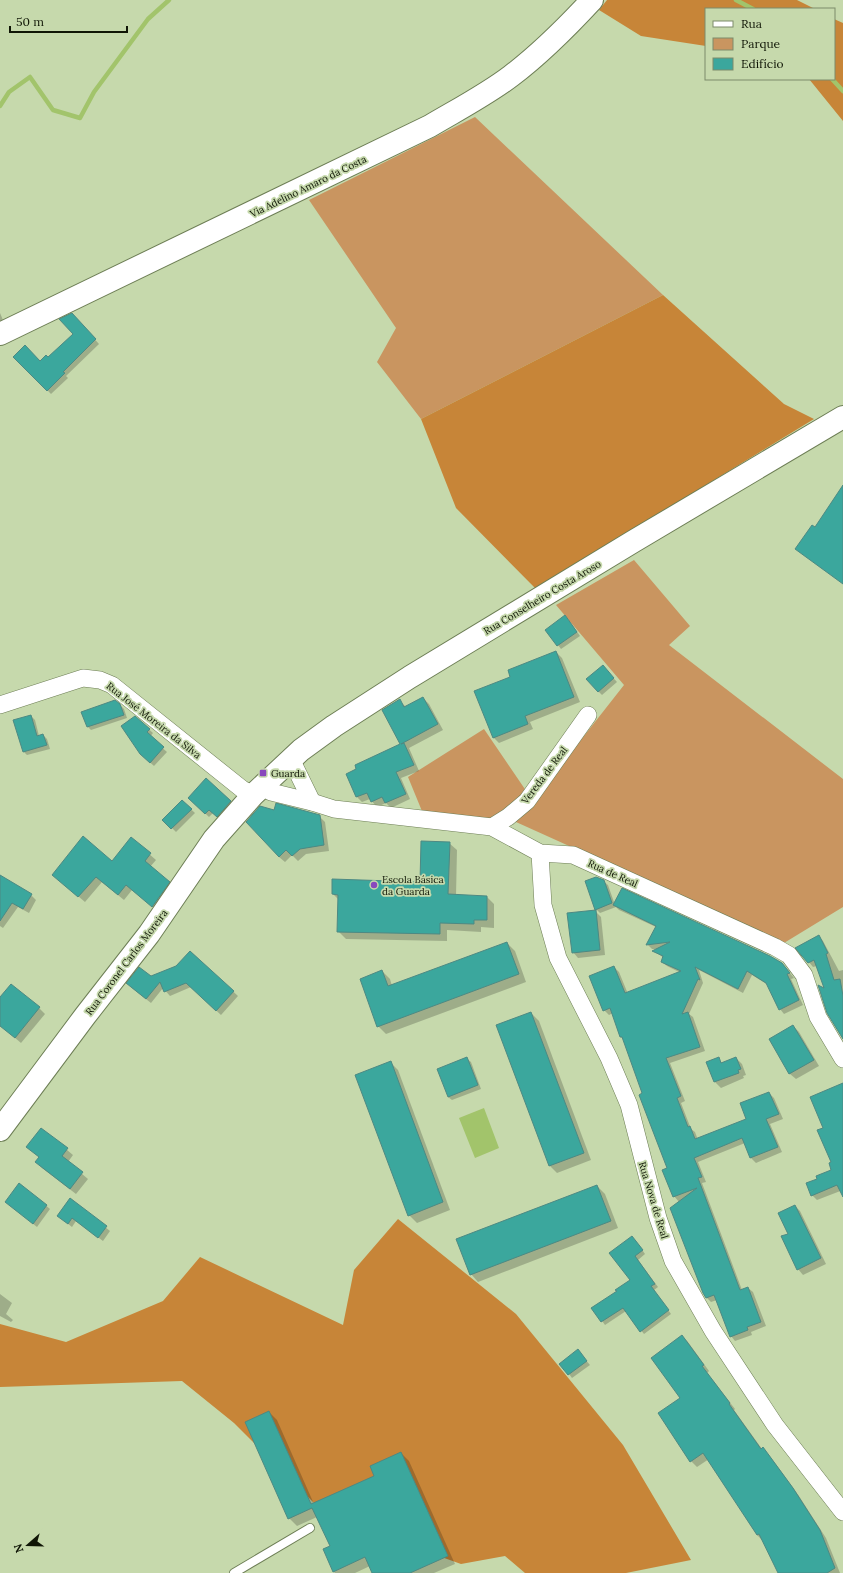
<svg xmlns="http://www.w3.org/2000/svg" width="843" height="1573" viewBox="0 0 843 1573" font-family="Lora,serif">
<rect width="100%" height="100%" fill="#c6d9ac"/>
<g fill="#c99560">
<polygon points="475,117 663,295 421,419 377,362 396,328 309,200"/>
<polygon points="634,560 690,626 669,645 843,779 843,907 784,943 516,822 424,816 408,777 484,729 533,801 624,685 556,605"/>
</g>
<g fill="#c78538">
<polygon points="607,0 797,0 815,9 706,9 706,46 641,36 599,10"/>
<polygon points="834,19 843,23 843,121 809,79 834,79"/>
<polygon points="663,295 784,404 814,419 536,589 456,508 421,419"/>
<polygon points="398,1219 516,1314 623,1445 691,1560 626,1573 525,1573 505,1556 461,1564 327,1516 234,1423 182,1381 0,1387 0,1324 66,1342 163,1301 200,1257 343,1325 354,1270"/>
</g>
<polygon fill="#a2c46b" points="484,1108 499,1148 475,1158 459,1118"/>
<g fill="#0003">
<polygon points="0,313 5,325 0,328"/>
<polygon points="72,314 99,344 66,376 68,378 51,394 15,357 40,362 48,358 74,334"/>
<polygon points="569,620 580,636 561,649 558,645"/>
<polygon points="556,652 562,658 580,702 530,722 533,729 499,743 493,737 512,677"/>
<polygon points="606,670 617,682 602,695 598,691"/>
<polygon points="423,698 429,704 443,730 409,748 419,771 401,778 410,799 391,808 386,803 377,807 370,799 362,802 357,797 347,774 402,745 383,711 400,701 406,707"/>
<polygon points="120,705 124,709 127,718 91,730 88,727"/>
<polygon points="31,716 35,720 39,736 43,735 47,739 50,749 27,755 24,752"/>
<polygon points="135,717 153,733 150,737 167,752 154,766 145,758"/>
<polygon points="206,779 234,805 221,820 213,813 209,817 189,798"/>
<polygon points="182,801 195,813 176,832 164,820"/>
<polygon points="319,816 325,822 329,851 306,854 298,861 292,855 285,862 279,857"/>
<polygon points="132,839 156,860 150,867 175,888 159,912 132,890 124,900 102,882 85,902 59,880 112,862"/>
<polygon points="449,843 457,850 456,896 487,897 494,904 494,928 481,927 481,932 447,930 447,941 346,939 338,931 339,900 333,894 421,883"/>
<polygon points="0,877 31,895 36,900 29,913 18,907 3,928 0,926"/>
<polygon points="603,881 608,885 615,905 782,963 794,978 791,979 803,1005 784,1014 780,1009 768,985 752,975 743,993 699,970 703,983 689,1014 693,1017 705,1051 670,1063 685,1101 681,1103 691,1129 695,1132 698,1140 747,1120 769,1093 774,1098 783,1119 770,1124 782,1152 756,1163 751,1158 745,1143 698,1162 706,1182 702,1183 742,1290 748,1288 753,1292 766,1326 751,1332 752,1335 735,1341 731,1336 717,1300 711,1302 707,1298 679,1202 674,1196 668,1169 625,1040 621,1037 613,1013 609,1015 604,1010 614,967 619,972 628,994 681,973 667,966 662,962 664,958 654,951 658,949 652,949 648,945 656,927 619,910 616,907 600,913 596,909"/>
<polygon points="595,911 601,917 605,955 578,958 573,952"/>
<polygon points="819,936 823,941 839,971 843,970 843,1037 817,966 813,967 797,948"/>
<polygon points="507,943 515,951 526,982 386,1034 378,1026 382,971 390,979 392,986"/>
<polygon points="191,952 238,996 221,1015 191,987 170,996 163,988 151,1003 132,988 151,978 177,967"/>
<polygon points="0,999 39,1008 45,1014 21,1043 0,1025"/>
<polygon points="531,1013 539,1021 591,1160 557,1173 549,1165"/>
<polygon points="793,1026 799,1032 819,1066 796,1079 790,1074 770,1040"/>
<polygon points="736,1058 742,1064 746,1075 743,1076 744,1078 721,1088 715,1082 708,1063 718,1059 723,1064"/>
<polygon points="467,1059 471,1062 481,1089 452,1100 448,1097"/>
<polygon points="391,1063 398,1070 450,1210 417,1223 409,1215"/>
<polygon points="843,1086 843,1190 817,1200 812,1195 819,1179 833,1171 833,1162 824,1128"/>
<polygon points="42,1129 73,1155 68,1162 88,1179 76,1194 42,1168 37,1162 40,1158 28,1147"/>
<polygon points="20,1184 50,1209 37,1227 6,1202"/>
<polygon points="597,1186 605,1194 618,1228 478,1282 471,1274"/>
<polygon points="70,1199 110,1231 103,1241 76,1221 72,1227 58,1216"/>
<polygon points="795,1206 800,1211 826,1264 803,1275 798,1269 790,1234"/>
<polygon points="636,1241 645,1254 638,1260 658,1287 654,1290 671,1314 644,1334 626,1311 605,1325 593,1308 618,1292 631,1280"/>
<polygon points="0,1294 12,1303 6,1314 13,1320 11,1322 0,1316"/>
<polygon points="682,1336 688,1342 709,1371 707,1373 735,1409 734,1410 762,1449 769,1455 799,1496 826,1538 840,1573 782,1573 763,1541 757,1535 709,1459 697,1467 691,1461 681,1399"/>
<polygon points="578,1351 590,1365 572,1378 569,1374"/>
<polygon points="269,1412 277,1420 314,1504 376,1476 401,1453 409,1461 455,1564 434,1573 373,1573 370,1566 355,1573 335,1573 333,1571 331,1547 317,1517 297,1526 289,1518"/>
</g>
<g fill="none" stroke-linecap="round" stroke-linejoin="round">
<g stroke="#a2c46b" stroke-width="4.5">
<polyline points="736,0 753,9"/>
<polyline points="832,79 843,91"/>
<polyline points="0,106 9,92 30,77 53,110 80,118 94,92 148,19 169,0"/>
</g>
</g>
<g fill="#3ba79d" stroke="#4d8983">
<polygon points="72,313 96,339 63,372 65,373 47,391 13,357 25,345 40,361 46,355 48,357 73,334 59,319"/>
<polygon points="843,485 843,584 795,549 812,525 815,527"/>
<polygon points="565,615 577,632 557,646 545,630"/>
<polygon points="556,651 574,697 525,716 528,724 493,738 474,691 510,677 508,670"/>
<polygon points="603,665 614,678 598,692 586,679"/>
<polygon points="423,697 438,724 401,744 404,743 414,765 396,772 406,794 385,803 382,797 371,802 367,793 356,797 346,774 356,769 355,765 400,744 382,710 400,699 404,707"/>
<polygon points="115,700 120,704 124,715 87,727 81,712"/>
<polygon points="31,715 37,736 43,734 47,745 23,752 13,720"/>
<polygon points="135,716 150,729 147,732 164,747 150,763 140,754 121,726"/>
<polygon points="206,778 231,801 217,817 209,810 205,814 188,798"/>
<polygon points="182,800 192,809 171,829 162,820"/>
<polygon points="276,803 320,815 324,845 300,849 292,856 286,850 279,857 246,822 260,806 274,810"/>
<polygon points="83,836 112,861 131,837 151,853 145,861 170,882 152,907 126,885 118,895 96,877 78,897 52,875"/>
<polygon points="421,841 450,842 448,894 487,896 487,920 474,920 474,924 440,923 440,934 337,932 338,895 332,894 332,879 420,882"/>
<polygon points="0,875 32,894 23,909 12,903 0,921"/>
<polygon points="596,877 604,880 612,903 595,910 585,881"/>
<polygon points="622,888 770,956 782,963 790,973 787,974 799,1000 779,1010 766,983 747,971 738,989 695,967 700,980 698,979 682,1014 688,1012 700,1047 666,1058 681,1096 677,1098 688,1127 690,1126 695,1139 746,1119 740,1103 769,1092 779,1114 766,1119 778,1147 750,1158 742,1138 694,1158 702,1177 698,1178 740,1290 748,1287 761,1322 747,1327 748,1330 730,1337 714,1295 706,1298 703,1293 670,1208 697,1188 673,1197 662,1170 667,1168 639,1095 642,1093 622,1037 620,1037 610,1008 603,1011 589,976 614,966 625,993 681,971 661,962 663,956 652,951 670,942 646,945 656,926 613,905"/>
<polygon points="596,910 600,950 572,953 567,913"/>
<polygon points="819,935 828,953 826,954 834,980 840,979 843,996 843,1039 827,1013 818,985 824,988 814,960 808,963 795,948"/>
<polygon points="507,942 519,974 377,1027 360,979 382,970 388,986"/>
<polygon points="190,951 234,991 216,1011 186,983 164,992 160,982 146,999 126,983 139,967 151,976 176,966"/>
<polygon points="11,984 40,1007 15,1038 0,1026 0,997"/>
<polygon points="531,1012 584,1153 549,1166 496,1025"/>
<polygon points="793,1025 814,1060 789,1074 769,1039"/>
<polygon points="467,1057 478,1085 448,1097 437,1069"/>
<polygon points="719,1057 721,1063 736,1057 741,1069 738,1070 739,1073 714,1082 706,1062"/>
<polygon points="391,1061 443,1202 408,1216 355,1075"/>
<polygon points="843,1083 843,1197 837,1185 811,1196 806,1183 817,1179 816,1176 831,1170 829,1163 831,1162 817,1130 823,1128 810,1097"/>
<polygon points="41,1128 68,1148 62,1156 83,1172 70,1189 35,1162 39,1157 26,1147"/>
<polygon points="19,1183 47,1205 33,1224 5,1202"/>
<polygon points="597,1185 611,1221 470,1275 456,1239"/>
<polygon points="70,1198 107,1226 98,1238 72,1218 68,1224 57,1216"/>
<polygon points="795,1205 821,1258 797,1270 781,1236 788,1234 778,1213"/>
<polygon points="632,1236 643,1250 635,1256 655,1284 651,1286 669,1310 640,1332 623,1308 601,1322 591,1308 617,1291 615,1290 630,1280 609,1253"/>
<polygon points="682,1335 704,1365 702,1366 730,1403 729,1404 761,1449 763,1447 793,1488 820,1530 835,1568 827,1573 778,1573 759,1534 757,1535 703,1453 690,1462 658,1413 680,1398 651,1358"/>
<polygon points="578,1349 587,1361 568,1375 559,1364"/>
<polygon points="269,1411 311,1504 374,1476 370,1466 401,1452 448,1556 410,1573 372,1573 365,1557 333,1572 323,1549 330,1546 312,1508 288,1519 245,1422"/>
</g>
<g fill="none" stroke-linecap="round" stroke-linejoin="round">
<g stroke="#6d7e55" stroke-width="10">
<polyline id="service" points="234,1573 310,1528"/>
</g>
<g stroke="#6d7e55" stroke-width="18">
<g id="minor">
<polyline points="0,705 83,678 100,680 112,685 242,789 253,795"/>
<polyline points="291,759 312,802"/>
<polyline points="261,786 271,792 312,802 334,809 492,827 540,853 573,855 775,947 789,955 804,975 818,1017 843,1059"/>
<polyline points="492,827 508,817 527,801 588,715"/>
<polyline points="540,853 543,905 558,958 609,1058 629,1105 658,1218 673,1261 713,1331 775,1425 843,1512"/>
</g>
</g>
<g stroke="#6d7e55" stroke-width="24">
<g id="secondary">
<path d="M0 334 430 126C457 110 486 95 511 76 540 54 567 27 592 0"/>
<polyline points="0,1130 85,1016 149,934 214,839 253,795 301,750 334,726 410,677 634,541 843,417"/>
</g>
</g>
<use href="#service" stroke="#fff" stroke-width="8"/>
<use href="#minor" stroke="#fff" stroke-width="17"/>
<use href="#secondary" stroke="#fff" stroke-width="22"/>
</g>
<g fill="#8848bd" stroke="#c6d9ac" stroke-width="1.5">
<rect x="259" y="769" width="8" height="8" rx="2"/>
<circle cx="374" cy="885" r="4"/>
</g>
<g text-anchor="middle" stroke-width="3.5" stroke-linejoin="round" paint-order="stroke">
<g font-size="10" fill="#101606" stroke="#c6d9ac">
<text transform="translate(308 186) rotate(-26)" y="4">Via Adelino Amaro da Costa</text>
<text transform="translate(542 597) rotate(-31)" y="4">Rua Conselheiro Costa Aroso</text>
<text transform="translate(154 720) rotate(38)" y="4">Rua José Moreira da Silva</text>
<text transform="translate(544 775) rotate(-53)" y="4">Vereda de Real</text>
<text transform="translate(613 873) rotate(24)" y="4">Rua de Real</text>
<text transform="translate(126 962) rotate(-53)" y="4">Rua Coronel Carlos Moreira</text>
<text transform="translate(654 1200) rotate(73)" y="4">Rua Nova de Real</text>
</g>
<g font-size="10" fill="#101606" stroke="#c6d9ac" text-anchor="start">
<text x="271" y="777">Guarda</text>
<text x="382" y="883">Escola Básica<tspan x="382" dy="12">da Guarda</tspan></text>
</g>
</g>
<rect x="705" y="8" width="130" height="72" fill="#c6d9ac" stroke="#7d8b6a"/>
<rect x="713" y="21" width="20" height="6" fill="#ffffff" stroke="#7d8b6a"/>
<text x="741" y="28" font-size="12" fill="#101606">Rua</text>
<rect x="713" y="38" width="20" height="12" fill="#c99560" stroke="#7d8b6a"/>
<text x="741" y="48" font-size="12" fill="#101606">Parque</text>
<rect x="713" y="58" width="20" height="12" fill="#3ba79d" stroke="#7d8b6a"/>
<text x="741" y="68" font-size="12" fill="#101606">Edifício</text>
<g transform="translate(28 1545) rotate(250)" stroke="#c6d9ac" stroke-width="3" paint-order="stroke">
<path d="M0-3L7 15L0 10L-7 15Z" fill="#101606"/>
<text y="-6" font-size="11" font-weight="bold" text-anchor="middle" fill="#101606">N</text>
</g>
<path d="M10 26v6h117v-6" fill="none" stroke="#101606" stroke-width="2"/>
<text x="16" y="26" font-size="12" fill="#101606" stroke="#c6d9ac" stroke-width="3" paint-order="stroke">50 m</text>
</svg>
